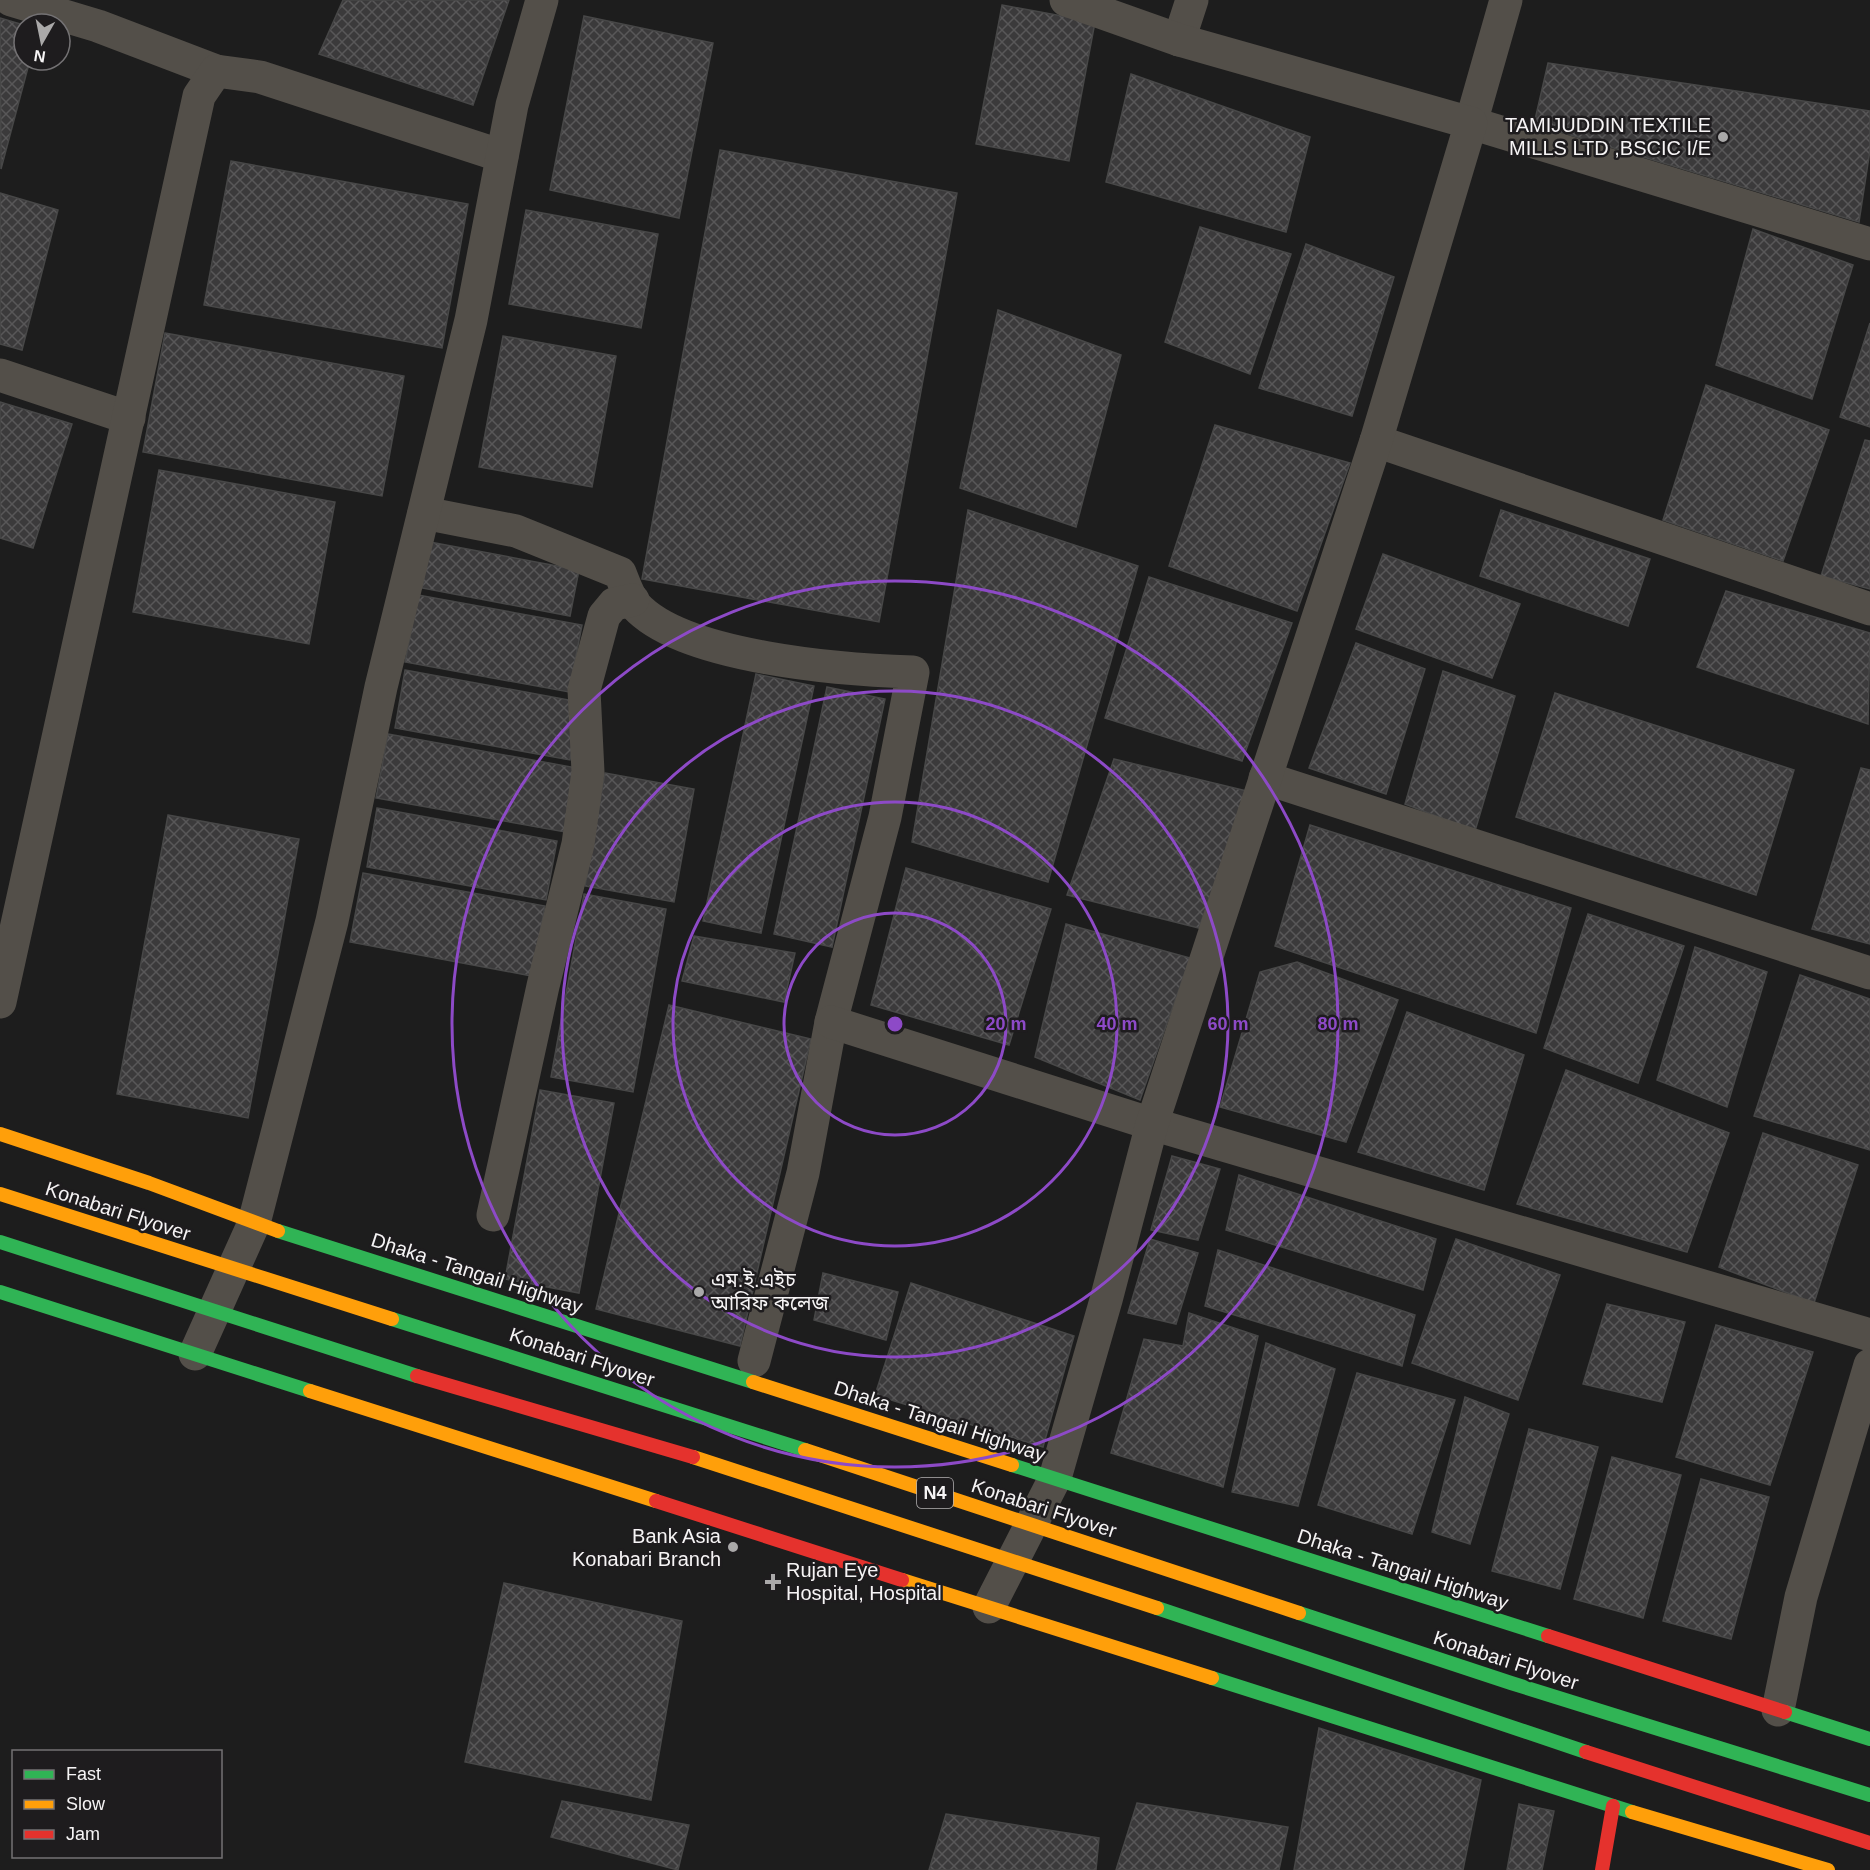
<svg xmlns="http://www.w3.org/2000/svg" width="1870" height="1870" viewBox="0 0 1870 1870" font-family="Helvetica,'Noto Sans Bengali',sans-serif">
<defs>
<pattern id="building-cross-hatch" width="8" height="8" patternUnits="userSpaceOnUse" patternTransform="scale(1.5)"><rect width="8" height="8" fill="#3b3a3b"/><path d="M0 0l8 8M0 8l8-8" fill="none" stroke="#585758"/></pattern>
</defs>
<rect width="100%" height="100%" fill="#1d1d1d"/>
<g fill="url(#building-cross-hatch)" stroke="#474747" stroke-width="1.5">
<polygon points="343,0 509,0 473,105 319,54"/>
<polygon points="1002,5 1095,22 1069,161 976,144"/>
<polygon points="584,16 713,43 679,218 550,190"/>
<polygon points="0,18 24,25 24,60 30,60 1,169"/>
<polygon points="1548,63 1870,111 1870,150 1859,222 1534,124"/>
<polygon points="1131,74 1310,137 1286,232 1106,182"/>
<polygon points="720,150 957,193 879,622 642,579"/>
<polygon points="231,161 468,204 442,348 204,305"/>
<polygon points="0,193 58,210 22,350 0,344"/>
<polygon points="526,210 658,234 641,328 509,304"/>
<polygon points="1200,227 1291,254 1250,374 1165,342"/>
<polygon points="1753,229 1853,265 1812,399 1716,365"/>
<polygon points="1306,244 1394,277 1352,416 1259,388"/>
<polygon points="998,310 1121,355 1076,527 960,488"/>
<polygon points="1870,323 1870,427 1840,417"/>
<polygon points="165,333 404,376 382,496 143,452"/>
<polygon points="503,336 616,356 592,487 479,467"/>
<polygon points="1706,385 1829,430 1783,561 1663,520"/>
<polygon points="0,402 72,424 33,548 0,538"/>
<polygon points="1215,425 1350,463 1297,611 1169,566"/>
<polygon points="1865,440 1870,441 1870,589 1821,576"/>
<polygon points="159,470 335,502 309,644 133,612"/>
<polygon points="968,510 1138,566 1048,882 912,842"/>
<polygon points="1501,510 1650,559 1628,626 1480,576"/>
<polygon points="430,542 579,570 570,616 422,588"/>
<polygon points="1383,554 1520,604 1492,678 1356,629"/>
<polygon points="1149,577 1292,623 1242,761 1105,718"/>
<polygon points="1726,591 1870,633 1868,724 1697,667"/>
<polygon points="418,595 582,625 569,692 405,662"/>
<polygon points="1356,643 1425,669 1386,794 1309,768"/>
<polygon points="405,670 580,702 570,760 395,728"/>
<polygon points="1443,671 1515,696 1475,831 1405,804"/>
<polygon points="756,674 814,686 761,933 703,921"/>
<polygon points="827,687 885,699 832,947 774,934"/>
<polygon points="1555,693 1794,770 1756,895 1516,817"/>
<polygon points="388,734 577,768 565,832 376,798"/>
<polygon points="1114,759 1247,791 1199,928 1067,895"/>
<polygon points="1861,768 1870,770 1870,944 1812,929"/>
<polygon points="605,773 694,789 674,902 585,886"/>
<polygon points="377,808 557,841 546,900 367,867"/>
<polygon points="168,815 299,839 248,1118 117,1094"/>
<polygon points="1310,825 1571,908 1536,1033 1275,946"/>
<polygon points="906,868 1051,909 1009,1045 871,1005"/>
<polygon points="363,873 545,906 532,976 350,942"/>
<polygon points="584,894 666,909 633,1092 551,1077"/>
<polygon points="1588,914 1684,946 1638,1083 1544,1048"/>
<polygon points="1066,924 1190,958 1140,1100 1035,1057"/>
<polygon points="694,936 795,953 784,1002 682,981"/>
<polygon points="1695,947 1767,972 1727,1107 1657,1080"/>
<polygon points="1297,962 1398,1000 1346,1142 1220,1107 1260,972"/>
<polygon points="1800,975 1870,999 1870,1150 1754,1116"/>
<polygon points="669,1005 811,1039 740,1346 596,1309"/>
<polygon points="1407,1012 1524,1055 1484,1190 1358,1152"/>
<polygon points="1566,1070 1729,1133 1687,1252 1517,1204"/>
<polygon points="540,1090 614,1103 579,1293 505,1279"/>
<polygon points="1763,1133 1858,1165 1814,1303 1719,1267"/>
<polygon points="1172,1156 1220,1169 1198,1240 1151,1230"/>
<polygon points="1239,1175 1436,1239 1423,1290 1226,1230"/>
<polygon points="1150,1239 1198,1253 1176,1324 1128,1313"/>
<polygon points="1456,1239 1560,1275 1518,1400 1412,1363"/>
<polygon points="1218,1250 1415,1315 1402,1366 1205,1306"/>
<polygon points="823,1273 898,1292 886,1340 814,1320"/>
<polygon points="911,1283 1074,1336 1043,1447 875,1395"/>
<polygon points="1607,1304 1685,1322 1662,1402 1583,1384"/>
<polygon points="1189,1313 1258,1336 1223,1487 1111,1453 1144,1339 1183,1346"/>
<polygon points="1716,1325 1813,1352 1770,1485 1676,1457"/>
<polygon points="1266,1343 1335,1369 1298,1506 1232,1492"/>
<polygon points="1357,1373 1455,1400 1412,1534 1318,1505"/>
<polygon points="1465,1397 1509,1414 1470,1544 1432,1532"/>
<polygon points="1529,1429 1598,1447 1560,1589 1492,1571"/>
<polygon points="1612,1457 1681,1475 1643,1618 1574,1599"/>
<polygon points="1701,1479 1769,1497 1731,1639 1663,1621"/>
<polygon points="504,1583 682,1621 651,1800 465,1762"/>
<polygon points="1319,1728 1481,1780 1463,1870 1294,1870"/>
<polygon points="562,1801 689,1825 678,1870 551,1837"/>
<polygon points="1137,1803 1288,1827 1279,1870 1116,1870"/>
<polygon points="1519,1804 1554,1811 1542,1870 1507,1870"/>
<polygon points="946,1814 1099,1838 1096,1870 929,1870"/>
</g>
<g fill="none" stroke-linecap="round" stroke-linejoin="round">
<g stroke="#534f49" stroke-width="33">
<polyline points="11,0 98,26 216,71"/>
<polyline points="1506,0 1471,123 1870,244"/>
<polyline points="1179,40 1192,0"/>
<polyline points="0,375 129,418"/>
<polyline points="1376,441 1870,609"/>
<path d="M424 513 516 531 620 573C624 583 629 598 636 606 684 658 844 670 913 672L885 817 831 1022 803 1173 754 1361"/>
<polyline points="1265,778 1870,973"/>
<polyline points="0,1002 199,96 216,71 260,77 502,156"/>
<polyline points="831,1022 1152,1124 1870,1335"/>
<polyline points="493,1215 543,986 578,844 588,772 584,690 604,616 614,604 633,600"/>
<polyline points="195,1354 254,1223 332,921 381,687 471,320 512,105 542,0"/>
<polyline points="989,1607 1055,1478 1106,1300 1152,1124 1376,441 1471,123 1179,40 1066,0"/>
<polyline points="1778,1710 1801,1597 1870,1365"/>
</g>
<g stroke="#30b455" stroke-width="14">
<polyline points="278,1231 753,1382"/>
<polyline points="0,1292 310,1391"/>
<polyline points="1012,1465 1548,1636"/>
<polyline points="1212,1678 1632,1812"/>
<polyline points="1785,1712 1870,1739"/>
</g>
<g stroke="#ff9f0a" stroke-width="14">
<polyline points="0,1134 149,1183 278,1231"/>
<polyline points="753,1382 1012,1465"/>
<polyline points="310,1391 656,1501"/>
<polyline points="902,1580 1212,1678"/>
<polyline points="1632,1812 1828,1870"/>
</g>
<g stroke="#e5322d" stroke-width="14">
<polyline points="656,1501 902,1580"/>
<polyline points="1548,1636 1785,1712"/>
<polyline points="1602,1870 1613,1806"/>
</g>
<g stroke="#30b455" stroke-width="14">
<polyline points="0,1242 417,1376"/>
<polyline points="392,1319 805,1450"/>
<polyline points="1157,1608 1586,1752"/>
<polyline points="1299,1613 1511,1683 1870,1795"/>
</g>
<g stroke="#ff9f0a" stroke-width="14">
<polyline points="0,1194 392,1319"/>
<polyline points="805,1450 1299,1613"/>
<polyline points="693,1457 1157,1608"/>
</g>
<g stroke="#e5322d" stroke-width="14">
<polyline points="417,1376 693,1457"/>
<polyline points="1586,1752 1870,1843"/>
</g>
</g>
<g fill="none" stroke="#8d4ac7" stroke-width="3">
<circle cx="895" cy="1024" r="111"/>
<circle cx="895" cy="1024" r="222"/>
<circle cx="895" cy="1024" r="333"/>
<circle cx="895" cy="1024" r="443"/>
</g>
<g fill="#aaa9a9" stroke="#1e1c1e" stroke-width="2">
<circle cx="1723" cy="137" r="6"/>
<circle cx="699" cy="1292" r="6"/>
<circle cx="733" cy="1547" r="6"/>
<path d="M770 1573h6v6h6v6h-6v6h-6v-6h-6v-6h6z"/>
</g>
<g text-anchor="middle" stroke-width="5" stroke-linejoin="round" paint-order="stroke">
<rect fill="#1e1c1e" stroke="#b5b3b4" stroke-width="1.5" x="917" y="1478" width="36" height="30" rx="4.5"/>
<g font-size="18" font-weight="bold" fill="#f6f4f5">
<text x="935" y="1499">N4</text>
</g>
<g font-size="20" fill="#f6f4f5" stroke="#1e1c1e" text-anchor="end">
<text x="1711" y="132">TAMIJUDDIN TEXTILE<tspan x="1711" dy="23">MILLS LTD ,BSCIC I/E</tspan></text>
<text x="711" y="1287" text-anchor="start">এম.ই.এইচ<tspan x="711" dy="23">আরিফ কলেজ</tspan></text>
<text x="721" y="1543">Bank Asia<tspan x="721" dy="23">Konabari Branch</tspan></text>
<text x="786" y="1577" text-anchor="start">Rujan Eye<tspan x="786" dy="23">Hospital, Hospital</tspan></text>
</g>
<g font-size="20" fill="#f6f4f5" stroke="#1e1c1e">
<text transform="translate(118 1211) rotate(18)" y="7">Konabari Flyover</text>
<text transform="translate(477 1273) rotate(18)" y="7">Dhaka - Tangail Highway</text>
<text transform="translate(582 1357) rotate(18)" y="7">Konabari Flyover</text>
<text transform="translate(940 1421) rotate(18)" y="7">Dhaka - Tangail Highway</text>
<text transform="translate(1044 1508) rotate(18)" y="7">Konabari Flyover</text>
<text transform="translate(1403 1569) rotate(18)" y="7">Dhaka - Tangail Highway</text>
<text transform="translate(1506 1660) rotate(18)" y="7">Konabari Flyover</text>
</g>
</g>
<circle cx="895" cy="1024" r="9" fill="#8d4ac7" stroke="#1e1c1e" stroke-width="3"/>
<g font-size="18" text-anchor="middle" font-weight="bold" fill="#8d4ac7" stroke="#1e1c1e" stroke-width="5" stroke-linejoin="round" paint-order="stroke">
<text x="1006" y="1030">20 m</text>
<text x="1117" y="1030">40 m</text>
<text x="1228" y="1030">60 m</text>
<text x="1338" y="1030">80 m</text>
</g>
<rect x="12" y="1750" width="210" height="108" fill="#1e1c1e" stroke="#747274" stroke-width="1.5"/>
<rect x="24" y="1770" width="30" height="9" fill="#30b455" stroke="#747274" stroke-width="1.5"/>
<text x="66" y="1780" font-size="18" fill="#f6f4f5">Fast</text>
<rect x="24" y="1800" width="30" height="9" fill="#ff9f0a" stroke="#747274" stroke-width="1.5"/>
<text x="66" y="1810" font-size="18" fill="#f6f4f5">Slow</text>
<rect x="24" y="1830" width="30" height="9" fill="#e5322d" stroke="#747274" stroke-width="1.5"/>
<text x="66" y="1840" font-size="18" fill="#f6f4f5">Jam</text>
<g transform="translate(42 42) rotate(189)"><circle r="28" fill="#1e1c1e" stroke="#747274" stroke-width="1.5"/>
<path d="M0-4.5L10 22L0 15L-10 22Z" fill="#aaa9a9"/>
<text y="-9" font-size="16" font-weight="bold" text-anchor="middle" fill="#f6f4f5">N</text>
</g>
</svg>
